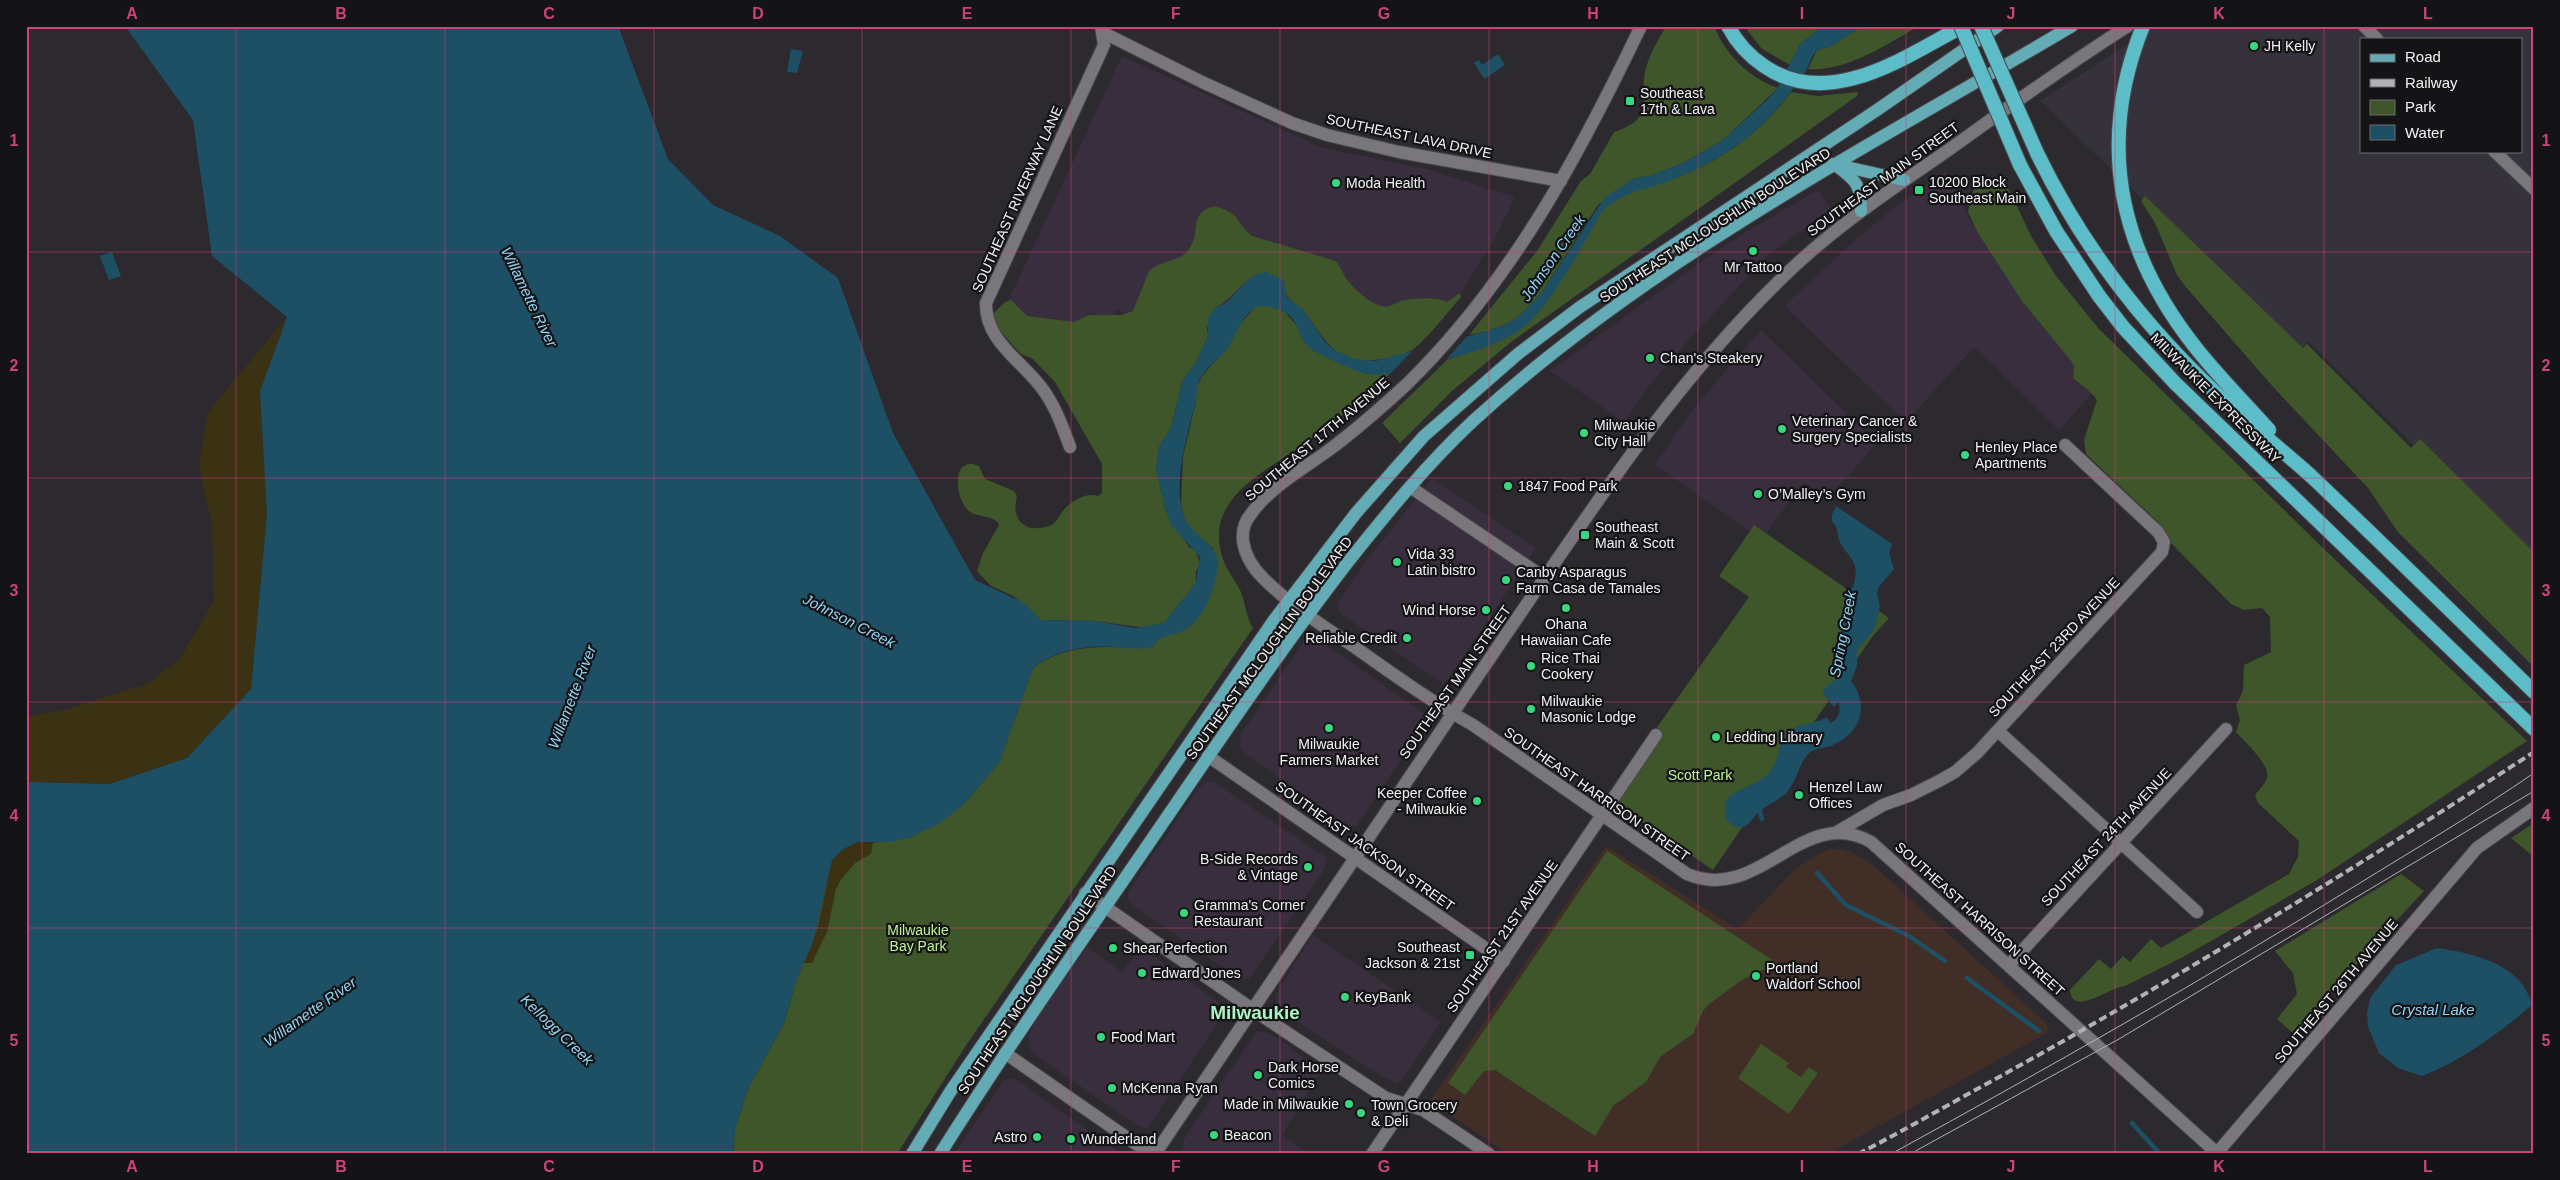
<svg xmlns="http://www.w3.org/2000/svg" width="2560" height="1180" viewBox="0 0 2560 1180" font-family="Helvetica,sans-serif">
<rect width="100%" height="100%" fill="#2c2a2f"/>
<g fill="#382e3d">
<polygon points="1122,56 1323,148 1427,169 1515,197 1495,238 1460,295 1443,306 1132,316 1117,309 1111,322 1092,313 1079,342 1005,308"/>
<polygon points="1946,171 1969,218 2025,301 2095,390 2059,430 1974,347 1906,422 1784,306 1856,239 1900,203"/>
<polygon points="1818,190 1831,209 1768,255 1687,342 1648,387 1624,422 1550,371 1678,278 1744,233"/>
<polygon points="1761,330 1877,443 1828,498 1804,482 1766,533 1754,526 1750,531 1655,465 1692,410"/>
<polygon points="1432,478 1536,548 1444,685 1340,613 1337,604 1364,564"/>
<polygon points="1306,638 1317,638 1426,715 1426,722 1423,727 1357,825 1352,826 1344,823 1242,751 1240,744 1241,734"/>
<polygon points="1206,782 1214,782 1327,858 1323,872 1249,979 1241,980 1131,904 1128,898 1128,892 1199,787"/>
<polygon points="1313,935 1441,1022 1401,1082 1396,1084 1375,1072 1278,1009 1276,1001 1277,992"/>
<polygon points="1087,947 1122,972 1141,947 1225,1007 1217,1024 1147,1129 1136,1124 1032,1053 1030,1047 1028,1037 1037,1018"/>
<polygon points="1264,1031 1284,1042 1321,1071 1282,1135 1310,1154 1189,1154 1183,1150 1184,1139 1256,1032"/>
<polygon points="1014,1078 1117,1151 1117,1154 954,1154 1004,1080"/>
</g>
<path fill="#36323c" fill-rule="evenodd" d="M2156 26H2534V564L2308 341 2300 350 2040 101ZM2361 39H2521V151H2361Z"/>
<polygon fill="#402e27" points="1606,846 1738,929 1795,869 1818,854 1829,849 1841,849 1854,853 1873,865 2047,1024 2049,1032 1828,1154 1508,1154 1430,1101"/>
<g fill="#3e562a">
<path d="M1666 26H1714C1725 54 1749 78 1778 88L1722 141 1683 163 1650 176 1634 178 1598 205 1540 295 1520 315 1507 324 1488 331 1469 335 1537 251 1581 181 1590 174 1614 132C1655 118 1639 104 1645 73 1647 58 1659 39 1666 26Z"/>
<polygon points="1744,26 1823,26 1800,44 1790,65 1762,49"/>
<path d="M1862 26H1919C1886 45 1846 72 1808 69L1817 50 1831 46Z"/>
<path d="M1791 92 1818 96 1858 92 1857 96 1511 342 1452 391 1400 443 1382 423 1447 360 1507 337 1543 306 1601 212C1625 187 1659 186 1690 172 1730 155 1765 127 1791 92Z"/>
<path d="M1999 176 2003 177 2031 236 2056 276 2098 328 2326 551 2527 741 2317 880 2183 957 2125 986C2109 987 2072 1018 2070 990L2099 959 2111 969 2123 956 2130 962 2151 939 2161 948 2289 874 2298 857 2299 841 2258 803 2255 795C2259 790 2265 784 2267 778 2271 765 2244 741 2236 732L2240 720 2236 706 2243 690 2244 665 2271 652 2270 617 2262 608 2244 610 2231 604 2171 543 2158 522 2086 454 2084 440 2097 400C2091 391 2082 386 2073 378L2074 367 2072 362 2022 301 1978 233 1968 212 1974 188 1981 182Z"/>
<polygon points="2145,196 2303,348 2307,344 2411,448 2420,439 2534,552 2534,667 2398,532 2368,488 2275,389 2185,286 2177,275 2155,223 2141,201"/>
<path d="M1215 206C1243 215 1233 220 1252 236L1336 261C1340 266 1341 269 1344 275 1348 283 1363 297 1372 302 1390 312 1391 303 1405 300 1417 298 1437 297 1447 302L1460 293 1461 297C1446 314 1432 333 1415 348 1410 353 1398 355 1390 357 1351 368 1332 354 1312 322 1301 304 1284 303 1284 284 1254 255 1241 295 1215 308L1207 328 1208 336 1196 363 1183 380 1171 428 1159 447 1156 470 1166 511 1189 547 1196 551 1200 564 1196 572V583L1164 623 1154 625 1165 626 1209 582 1213 548 1193 532 1185 520 1181 506 1183 457 1196 401V388L1202 376 1228 347 1236 329 1255 307 1263 305 1283 310 1299 328 1304 342 1314 351 1366 374 1391 373C1363 398 1334 423 1303 445 1262 474 1203 499 1223 559 1227 571 1236 581 1241 592 1246 605 1246 617 1253 628L965 1047 897 1154H733L735 1129 748 1089 784 1023 797 978 813 942 832 861 865 844 911 837 963 805 999 763 1033 668C1064 645 1100 646 1138 648L1139 627 1094 621 1041 620 1013 596 991 586 977 571 983 553 999 525C996 515 977 518 969 511 954 498 951 454 979 466L985 479 1014 491 1017 496C1011 520 1024 534 1049 526 1056 524 1058 517 1062 512 1070 502 1085 492 1098 496L1102 493V464L1055 382 1033 359 1021 354 1000 331 992 315 1005 302 1011 300 1027 316 1074 322 1089 315H1121L1133 311 1149 271C1159 260 1180 263 1189 249 1202 231 1187 213 1215 206Z"/>
<polygon points="1754,525 1889,618 1872,637 1713,870 1607,798 1749,597 1719,576"/>
<polygon points="2534,823 2534,857 2511,838"/>
<polygon points="1607,851 1784,968 1762,970 1739,982 1708,1005 1703,1011 1693,1034 1660,1057 1646,1082 1613,1106 1595,1136 1495,1070 1484,1071 1465,1095 1448,1083"/>
<polygon points="2401,874 2424,891 2368,951 2296,1036 2277,1019 2297,994 2293,973 2275,951"/>
<polygon points="1761,1044 1789,1063 1786,1067 1801,1077 1809,1067 1818,1073 1789,1114 1738,1078"/>
</g>
<g fill="#3a3212">
<polygon points="287,317 260,391 267,514 251,689 187,758 110,784 26,782 26,717 68,709 149,683 181,657 214,601 212,525 199,466 208,412"/>
<polygon points="857,842 873,843 871,854 855,863 840,881 836,889 827,932 812,963 804,963 818,927 832,861 842,850"/>
</g>
<g fill="#1d4f65">
<path d="M125 26H618L668 159 713 205 780 236 838 278 893 433 975 580 1024 603 1041 620 1094 621 1136 628 1164 623 1196 583 1200 557 1171 525 1166 511 1156 470 1159 447 1171 428 1183 380 1196 363 1208 336V318L1215 308 1226 303 1247 281 1257 274 1266 272 1283 280 1287 298 1303 309 1324 341 1333 349 1354 359 1375 361 1488 331 1507 324 1520 315 1540 295 1605 197 1634 178 1650 176 1683 163 1722 141 1770 97 1778 87 1800 44 1823 26H1862L1831 46 1817 50C1810 57 1810 66 1804 74 1782 105 1760 131 1727 152 1705 166 1680 178 1654 186 1633 192 1617 196 1601 213 1583 244 1552 304 1525 326 1500 346 1461 356 1430 363 1411 368 1387 377 1368 374 1356 372 1324 357 1313 350 1291 336 1307 316 1270 307 1265 306 1259 305 1254 308 1241 318 1237 334 1228 347 1221 358 1209 365 1202 375 1195 385 1198 393 1195 404 1187 437 1172 483 1184 517 1192 538 1221 543 1218 568 1214 590 1205 617 1185 630 1173 637 1160 633 1153 647 1140 650 1127 648 1114 647 1085 645 1056 650 1033 668L999 763 963 805 940 823 911 837 891 842H857L842 850 832 860 813 942 797 978 784 1023 748 1089 735 1129 733 1154H26V782L110 784 187 758 251 689 267 514 260 391 287 317 212 256 193 120Z"/>
<polygon points="791,49 803,51 797,73 787,72"/>
<polygon points="1498,54 1505,65 1484,79 1474,63 1479,60 1482,65"/>
<polygon points="112,252 121,276 109,280 100,256"/>
<path d="M1836 506 1892 544 1889 553 1894 569 1878 588 1877 594 1880 606 1874 630 1857 650V666L1851 681C1870 704 1861 733 1833 745 1825 749 1815 747 1808 754 1800 763 1797 778 1790 788 1783 799 1770 803 1760 811 1754 816 1751 823 1744 827L1733 826 1725 817V802C1736 787 1754 787 1767 775 1780 763 1776 745 1788 733 1799 722 1814 725 1827 717L1830 723C1838 720 1841 712 1839 704L1838 702 1834 707 1823 694V690L1840 675 1839 662 1843 652 1841 634 1845 619 1843 610C1848 596 1860 579 1854 563 1850 555 1842 548 1839 540 1837 533 1839 528 1832 522V515Z"/>
<path d="M2437 948C2473 953 2522 964 2532 1005 2499 1033 2463 1060 2422 1076L2398 1068 2379 1053 2368 1027 2367 1013 2370 998 2396 965Z"/>
</g>
<polygon fill="#2c2a2f" points="1471,332 1443,363 1389,375 1417,346"/>
<g fill="none" stroke-linecap="round" stroke-linejoin="round">
<g stroke="#1d4f65" stroke-width="4.5">
<polyline points="1758,805 1762,819"/>
<polyline points="1817,873 1846,905 1909,936 1945,961"/>
<polyline points="1967,978 2039,1031"/>
<polyline points="2132,1123 2160,1154"/>
</g>
<g stroke="#49484c" stroke-width="14">
<g id="minor">
<polyline points="2364,26 2377,39"/>
<polyline points="2494,151 2534,189"/>
<path d="M1070 447C1063 428 1056 408 1044 391 1024 362 985 342 986 303L1104 45 1101 26"/>
<polyline points="1410,487 1545,578"/>
<polyline points="1998,731 2197,912"/>
<polyline points="1208,756 1504,961"/>
<polyline points="1602,815 1656,735"/>
<polyline points="1837,832 1883,805 1911,795 1939,781 1955,772 1977,753 2162,552 2164,542 2158,532 2065,445"/>
<polyline points="2009,965 2226,729"/>
<polyline points="1005,1053 1136,1144 1157,1154"/>
<polyline points="1405,1104 1423,1110 1489,1154"/>
<polyline points="2217,1153 2477,848 2534,808"/>
</g>
</g>
<g stroke="#49484c" stroke-width="14">
<g id="tertiary">
<polyline points="1102,32 1202,82 1292,123 1327,135 1399,152 1561,181"/>
<polyline points="1085,893 1271,1022 1386,1098 1405,1104"/>
<path d="M1155 1154C1273 981 1389 806 1507 633 1591 510 1673 384 1780 280 1830 230 1889 191 1947 151 2007 108 2066 65 2128 26"/>
<polyline points="1372,1154 1602,815"/>
</g>
</g>
<g stroke="#49484c" stroke-width="14">
<path id="secondary" d="M1641 26C1579 156 1511 282 1407 384 1382 407 1356 430 1329 450 1303 469 1270 487 1251 514 1245 521 1242 531 1243 541 1245 555 1253 568 1263 578 1290 605 1324 627 1356 648 1394 675 1432 702 1473 725L1687 874C1760 905 1802 803 1871 842L2218 1154"/>
</g>
<g stroke="#49484c" stroke-width="14">
<g id="primary">
<polyline points="1833,164 1904,180"/>
<path d="M1838 167C1858 182 1860 185 1861 211"/>
<polyline points="912,1154 950,1092 1274,620 1356,513 1424,436 1519,353 1580,307 1877,110 1998,26"/>
<path d="M940 1154C1017 1032 1101 914 1182 795 1236 716 1290 637 1348 562 1387 513 1427 464 1473 421 1650 259 1867 148 2072 26"/>
</g>
</g>
<g stroke="#49484c" stroke-width="16">
<g id="trunk">
<path d="M1728 26C1737 43 1749 56 1764 66 1829 111 1905 57 1963 26"/>
<path d="M2143 26C2096 143 2119 251 2196 348 2219 377 2245 403 2269 430"/>
<path d="M2037 153C2082 246 2142 324 2217 394 2247 423 2280 448 2311 476 2386 547 2460 620 2534 692"/>
<polyline points="2020,165 2056,231 2099,296 2123,327 2175,383 2534,729"/>
</g>
</g>
<use href="#minor" stroke="#79767c" stroke-width="12"/>
<use href="#tertiary" stroke="#79767c" stroke-width="12"/>
<use href="#secondary" stroke="#79767c" stroke-width="12"/>
<use href="#primary" stroke="#63abb5" stroke-width="12"/>
<use href="#trunk" stroke="#5cbcc8" stroke-width="14"/>
<g stroke="#b2b1b5" stroke-width="1">
<path d="M1891 1154C2048 1068 2203 980 2355 886 2415 849 2476 813 2534 773"/>
<polyline points="1910,1154 2119,1039 2534,791"/>
</g>
<path stroke="#b2b1b5" stroke-width="4" stroke-dasharray="8 4" stroke-linecap="butt" d="M1858 1154C1899 1133 1939 1110 1979 1088 2169 984 2352 870 2534 752"/>
<g stroke="#49484c" stroke-width="16" stroke-linecap="butt">
<g id="trunk-bridge">
<polyline points="1961,26 2020,165"/>
<polyline points="1981,26 2037,153"/>
</g>
</g>
<use href="#trunk-bridge" stroke="#5cbcc8" stroke-width="14"/>
</g>
<path fill="none" stroke="#cc437a" stroke-width="1" stroke-opacity="0.55" d="M236 26V1154M445 26V1154M654 26V1154M862 26V1154M1071 26V1154M1280 26V1154M1489 26V1154M1698 26V1154M1906 26V1154M2115 26V1154M2324 26V1154M26 252H2534M26 478H2534M26 702H2534M26 928H2534"/>
<g fill="#37d880" stroke="#141315" stroke-width="2">
<circle cx="2254" cy="46" r="5"/>
<rect x="1625" y="96" width="10" height="10" rx="2.5"/>
<circle cx="1336" cy="183" r="5"/>
<rect x="1914" y="185" width="10" height="10" rx="2.5"/>
<circle cx="1753" cy="251" r="5"/>
<circle cx="1650" cy="358" r="5"/>
<circle cx="1782" cy="429" r="5"/>
<circle cx="1584" cy="433" r="5"/>
<circle cx="1965" cy="455" r="5"/>
<circle cx="1508" cy="486" r="5"/>
<circle cx="1758" cy="494" r="5"/>
<rect x="1580" y="530" width="10" height="10" rx="2.5"/>
<circle cx="1397" cy="562" r="5"/>
<circle cx="1506" cy="580" r="5"/>
<circle cx="1566" cy="608" r="5"/>
<circle cx="1486" cy="610" r="5"/>
<circle cx="1407" cy="638" r="5"/>
<circle cx="1531" cy="666" r="5"/>
<circle cx="1531" cy="709" r="5"/>
<circle cx="1329" cy="728" r="5"/>
<circle cx="1716" cy="737" r="5"/>
<circle cx="1799" cy="795" r="5"/>
<circle cx="1477" cy="801" r="5"/>
<circle cx="1308" cy="867" r="5"/>
<circle cx="1184" cy="913" r="5"/>
<circle cx="1113" cy="948" r="5"/>
<rect x="1465" y="950" width="10" height="10" rx="2.5"/>
<circle cx="1142" cy="973" r="5"/>
<circle cx="1756" cy="976" r="5"/>
<circle cx="1345" cy="997" r="5"/>
<circle cx="1101" cy="1037" r="5"/>
<circle cx="1258" cy="1075" r="5"/>
<circle cx="1112" cy="1088" r="5"/>
<circle cx="1349" cy="1104" r="5"/>
<circle cx="1361" cy="1113" r="5"/>
<circle cx="1214" cy="1135" r="5"/>
<circle cx="1037" cy="1137" r="5"/>
<circle cx="1071" cy="1139" r="5"/>
</g>
<g text-anchor="middle" stroke-width="4.5" stroke-linejoin="round" paint-order="stroke">
<g font-size="14" fill="#f2f1f4" stroke="#141315" text-anchor="start">
<text x="2264" y="51">JH Kelly</text>
<text x="1640" y="98">Southeast<tspan x="1640" dy="16">17th &amp; Lava</tspan></text>
<text x="1929" y="187">10200 Block<tspan x="1929" dy="16">Southeast Main</tspan></text>
<text x="1346" y="188">Moda Health</text>
<text x="1753" y="272" text-anchor="middle">Mr Tattoo</text>
<text x="1660" y="363">Chan's Steakery</text>
<text x="1792" y="426">Veterinary Cancer &amp;<tspan x="1792" dy="16">Surgery Specialists</tspan></text>
<text x="1594" y="430">Milwaukie<tspan x="1594" dy="16">City Hall</tspan></text>
<text x="1975" y="452">Henley Place<tspan x="1975" dy="16">Apartments</tspan></text>
<text x="1518" y="491">1847 Food Park</text>
<text x="1768" y="499">O’Malley’s Gym</text>
<text x="1595" y="532">Southeast<tspan x="1595" dy="16">Main &amp; Scott</tspan></text>
<text x="1407" y="559">Vida 33<tspan x="1407" dy="16">Latin bistro</tspan></text>
<text x="1516" y="577">Canby Asparagus<tspan x="1516" dy="16">Farm Casa de Tamales</tspan></text>
<text x="1476" y="615" text-anchor="end">Wind Horse</text>
<text x="1566" y="629" text-anchor="middle">Ohana<tspan x="1566" dy="16">Hawaiian Cafe</tspan></text>
<text x="1397" y="643" text-anchor="end">Reliable Credit</text>
<text x="1541" y="663">Rice Thai<tspan x="1541" dy="16">Cookery</tspan></text>
<text x="1541" y="706">Milwaukie<tspan x="1541" dy="16">Masonic Lodge</tspan></text>
<text x="1726" y="742">Ledding Library</text>
<text x="1329" y="749" text-anchor="middle">Milwaukie<tspan x="1329" dy="16">Farmers Market</tspan></text>
<text x="1809" y="792">Henzel Law<tspan x="1809" dy="16">Offices</tspan></text>
<text x="1467" y="798" text-anchor="end">Keeper Coffee<tspan x="1467" dy="16">- Milwaukie</tspan></text>
<text x="1298" y="864" text-anchor="end">B-Side Records<tspan x="1298" dy="16">&amp; Vintage</tspan></text>
<text x="1194" y="910">Gramma's Corner<tspan x="1194" dy="16">Restaurant</tspan></text>
<text x="1460" y="952" text-anchor="end">Southeast<tspan x="1460" dy="16">Jackson &amp; 21st</tspan></text>
<text x="1123" y="953">Shear Perfection</text>
<text x="1766" y="973">Portland<tspan x="1766" dy="16">Waldorf School</tspan></text>
<text x="1152" y="978">Edward Jones</text>
<text x="1355" y="1002">KeyBank</text>
<text x="1111" y="1042">Food Mart</text>
<text x="1268" y="1072">Dark Horse<tspan x="1268" dy="16">Comics</tspan></text>
<text x="1122" y="1093">McKenna Ryan</text>
<text x="1339" y="1109" text-anchor="end">Made in Milwaukie</text>
<text x="1371" y="1110">Town Grocery<tspan x="1371" dy="16">&amp; Deli</tspan></text>
<text x="1224" y="1140">Beacon</text>
<text x="1027" y="1142" text-anchor="end">Astro</text>
<text x="1081" y="1144">Wunderland</text>
</g>
<g font-size="14" fill="#f2f1f4" stroke="#141315">
<text transform="translate(1409 136) rotate(12)" y="5">SOUTHEAST LAVA DRIVE</text>
<text transform="translate(1883 179) rotate(-36)" y="5">SOUTHEAST MAIN STREET</text>
<text transform="translate(1017 199) rotate(-66)" y="5">SOUTHEAST RIVERWAY LANE</text>
<text transform="translate(1715 225) rotate(-33)" y="5">SOUTHEAST MCLOUGHLIN BOULEVARD</text>
<text transform="translate(2216 398) rotate(45)" y="5">MILWAUKIE EXPRESSWAY</text>
<text transform="translate(1317 439) rotate(-40)" y="5">SOUTHEAST 17TH AVENUE</text>
<text transform="translate(2054 647) rotate(-47)" y="5">SOUTHEAST 23RD AVENUE</text>
<text transform="translate(1269 648) rotate(-54)" y="5">SOUTHEAST MCLOUGHLIN BOULEVARD</text>
<text transform="translate(1455 682) rotate(-55)" y="5">SOUTHEAST MAIN STREET</text>
<text transform="translate(1597 794) rotate(35)" y="5">SOUTHEAST HARRISON STREET</text>
<text transform="translate(2106 837) rotate(-47)" y="5">SOUTHEAST 24TH AVENUE</text>
<text transform="translate(1365 846) rotate(35)" y="5">SOUTHEAST JACKSON STREET</text>
<text transform="translate(1980 919) rotate(42)" y="5">SOUTHEAST HARRISON STREET</text>
<text transform="translate(1502 936) rotate(-55)" y="5">SOUTHEAST 21ST AVENUE</text>
<text transform="translate(1037 980) rotate(-56)" y="5">SOUTHEAST MCLOUGHLIN BOULEVARD</text>
<text transform="translate(2336 991) rotate(-50)" y="5">SOUTHEAST 26TH AVENUE</text>
</g>
<g font-size="14" fill="#bef594" stroke="#141315">
<text x="1700" y="780">Scott Park</text>
<text x="918" y="935">Milwaukie<tspan x="918" dy="16">Bay Park</tspan></text>
</g>
<g font-size="15" font-style="italic" fill="#90d4f4" stroke="#141315">
<text transform="translate(1553 258) rotate(-55)" y="5">Johnson Creek</text>
<text transform="translate(529 297) rotate(64)" y="5">Willamette River</text>
<text transform="translate(849 621) rotate(27)" y="5">Johnson Creek</text>
<text transform="translate(1843 634) rotate(-79)" y="5">Spring Creek</text>
<text transform="translate(572 697) rotate(-69)" y="5">Willamette River</text>
<text x="2433" y="1015">Crystal Lake</text>
<text transform="translate(310 1012) rotate(-35)" y="5">Willamette River</text>
<text transform="translate(557 1030) rotate(44)" y="5">Kellogg Creek</text>
</g>
<g font-size="19" font-weight="bold" fill="#abf4c2" stroke="#141315">
<text x="1255" y="1019">Milwaukie</text>
</g>
</g>
<rect width="2560" height="1180" fill="none" stroke="#141315" stroke-width="55"/>
<rect x="2360" y="38" width="162" height="115" fill="#141315" stroke="#6d6c6e"/>
<rect x="2370" y="54" width="25" height="8" fill="#63abb5" stroke="#6d6c6e"/>
<text x="2405" y="62" font-size="15" fill="#f2f1f4">Road</text>
<rect x="2370" y="79" width="25" height="8" fill="#b2b1b5" stroke="#6d6c6e"/>
<text x="2405" y="88" font-size="15" fill="#f2f1f4">Railway</text>
<rect x="2370" y="100" width="25" height="15" fill="#3e562a" stroke="#6d6c6e"/>
<text x="2405" y="112" font-size="15" fill="#f2f1f4">Park</text>
<rect x="2370" y="125" width="25" height="15" fill="#1d4f65" stroke="#6d6c6e"/>
<text x="2405" y="138" font-size="15" fill="#f2f1f4">Water</text>
<rect x="28" y="28" width="2504" height="1124" fill="none" stroke="#cc437a" stroke-width="2"/>
<g font-size="16" text-anchor="middle" font-weight="bold" fill="#cc437a">
<text x="132" y="19">A</text>
<text x="341" y="19">B</text>
<text x="549" y="19">C</text>
<text x="758" y="19">D</text>
<text x="967" y="19">E</text>
<text x="1176" y="19">F</text>
<text x="1384" y="19">G</text>
<text x="1593" y="19">H</text>
<text x="1802" y="19">I</text>
<text x="2011" y="19">J</text>
<text x="2219" y="19">K</text>
<text x="2428" y="19">L</text>
<text x="14" y="146">1</text>
<text x="2546" y="146">1</text>
<text x="14" y="371">2</text>
<text x="2546" y="371">2</text>
<text x="14" y="596">3</text>
<text x="2546" y="596">3</text>
<text x="14" y="821">4</text>
<text x="2546" y="821">4</text>
<text x="14" y="1046">5</text>
<text x="2546" y="1046">5</text>
<text x="132" y="1172">A</text>
<text x="341" y="1172">B</text>
<text x="549" y="1172">C</text>
<text x="758" y="1172">D</text>
<text x="967" y="1172">E</text>
<text x="1176" y="1172">F</text>
<text x="1384" y="1172">G</text>
<text x="1593" y="1172">H</text>
<text x="1802" y="1172">I</text>
<text x="2011" y="1172">J</text>
<text x="2219" y="1172">K</text>
<text x="2428" y="1172">L</text>
</g>
</svg>
